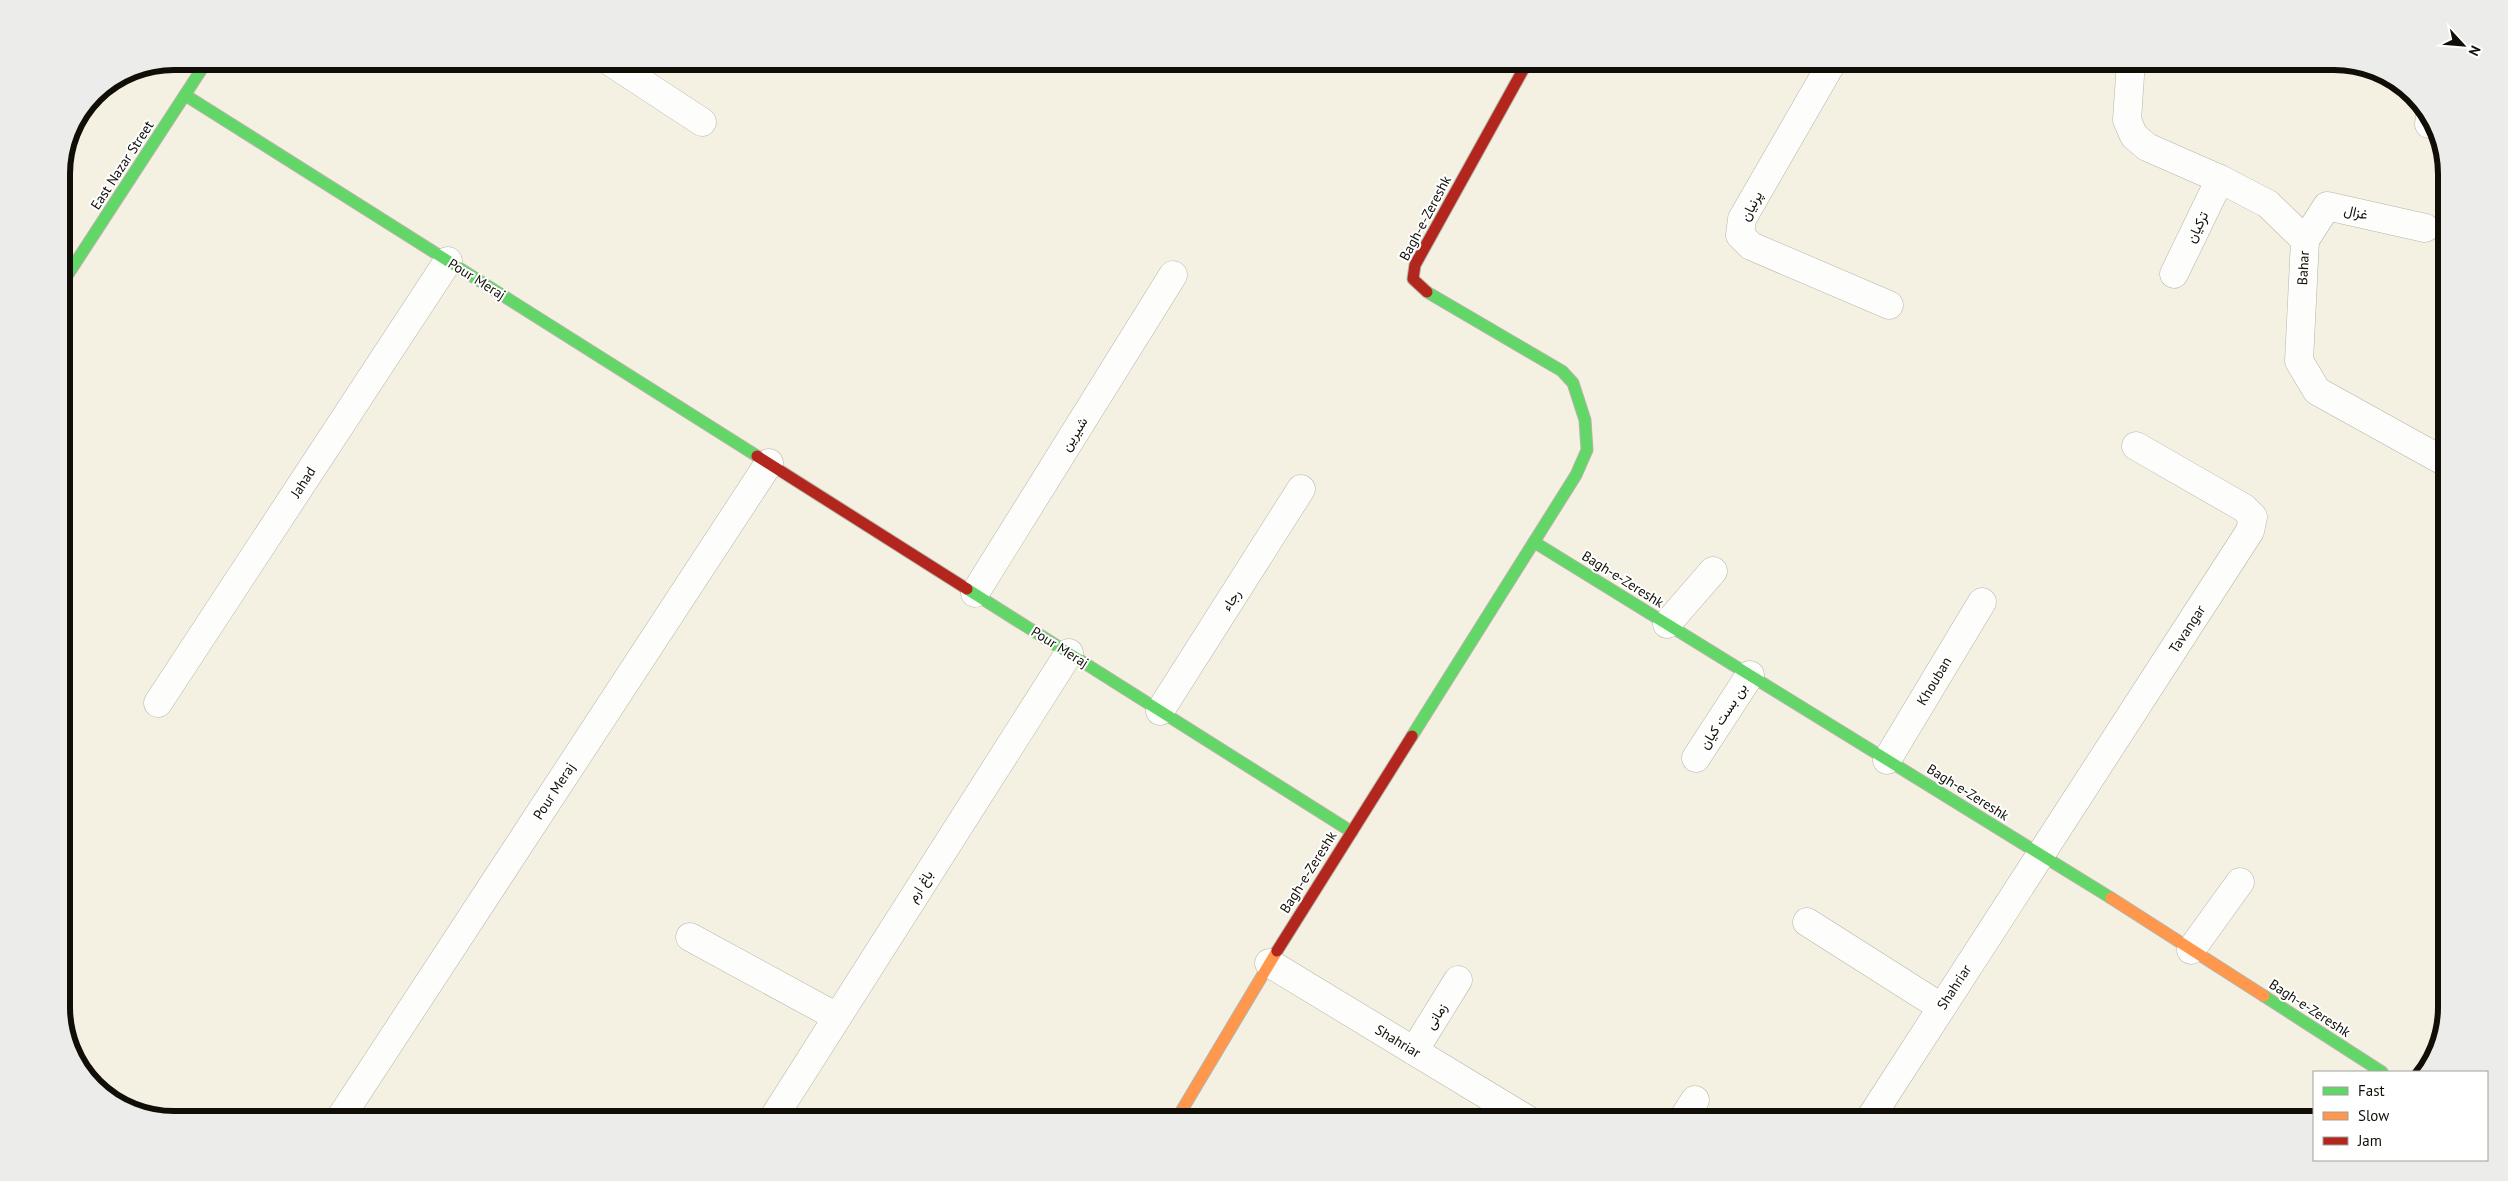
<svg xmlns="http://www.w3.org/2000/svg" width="2508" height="1181" viewBox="0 0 2508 1181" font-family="'PT Sans',Vazirmatn,sans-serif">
<rect width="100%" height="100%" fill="#f4f1e3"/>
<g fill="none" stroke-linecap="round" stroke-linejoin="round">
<g stroke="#b6b4a9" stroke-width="29">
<g id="street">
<polyline points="609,61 702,122"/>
<polyline points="1833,61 1742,219 1740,235 1751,246 1889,305"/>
<polyline points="2131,61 2127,120 2134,136 2147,147 2220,179 2268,204 2305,240 2299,361 2317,391 2447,463"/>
<polyline points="2429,124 2430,117"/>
<polyline points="2305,240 2327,206 2425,228"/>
<polyline points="2174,274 2220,179"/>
<polyline points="975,593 1173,275"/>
<polyline points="1667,624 1713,571"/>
<polyline points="158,703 448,261"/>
<polyline points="1160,711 1301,489"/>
<polyline points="1696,758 1750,675"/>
<polyline points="1887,760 1982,602"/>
<polyline points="1807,922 1941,1007"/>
<polyline points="690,937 837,1017"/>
<polyline points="2191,950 2240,882"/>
<polyline points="1269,963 1528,1120"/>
<polyline points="1414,1051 1458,980"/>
<polyline points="339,1120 769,463"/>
<polyline points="772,1120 1069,653"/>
<polyline points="1682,1120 1695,1100"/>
<polyline points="1869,1120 2250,531 2253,517 2244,508 2136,446"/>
</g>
</g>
<g stroke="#b6b4a9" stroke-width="13">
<g id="fast">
<polyline points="185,95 757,456"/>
<polyline points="61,285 207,61"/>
<polyline points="1534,542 2111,898"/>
<polyline points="967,589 1352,832"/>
<polyline points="1412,736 1576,475 1587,450 1585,420 1573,383 1562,371 1427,292"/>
<polyline points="2264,996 2382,1072"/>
</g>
</g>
<g stroke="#b6b4a9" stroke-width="13">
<g id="slow">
<polyline points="2111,898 2264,996"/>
<polyline points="1176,1120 1277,951"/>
</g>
</g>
<g stroke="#b6b4a9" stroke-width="13">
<g id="jam">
<polyline points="1427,292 1413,279 1415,265 1528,61"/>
<polyline points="757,456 967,589"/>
<polyline points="1277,951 1412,736"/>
</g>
</g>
<use href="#street" stroke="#fdfdfb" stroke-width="28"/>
<use href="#fast" stroke="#63d668" stroke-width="11"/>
<use href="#slow" stroke="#ff974d" stroke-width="11"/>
<use href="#jam" stroke="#b3261e" stroke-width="11"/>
</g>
<g text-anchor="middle" stroke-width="4" stroke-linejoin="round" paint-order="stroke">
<g font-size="14" fill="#100e06" stroke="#fff">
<text transform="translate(122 165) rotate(-57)" y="5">East Nazar Street</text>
<text transform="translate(1751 206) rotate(-63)" y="5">پرنیان</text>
<text transform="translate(2356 212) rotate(13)" y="5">غزال</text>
<text transform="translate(1425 218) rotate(-62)" y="5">Bagh-e-Zereshk</text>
<text transform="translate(2197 227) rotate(-64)" y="5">ترکیان</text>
<text transform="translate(2303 268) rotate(-87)" y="5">Bahar</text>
<text transform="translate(477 279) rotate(32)" y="5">Pour Meraj</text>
<text transform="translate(1074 434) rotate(-58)" y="5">شیرین</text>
<text transform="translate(303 482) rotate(-57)" y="5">Jahad</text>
<text transform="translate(1623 579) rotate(32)" y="5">Bagh-e-Zereshk</text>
<text transform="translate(1231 600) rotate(-57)" y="5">رجاء</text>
<text transform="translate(2187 629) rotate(-57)" y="5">Tavangar</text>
<text transform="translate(1060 647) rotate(32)" y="5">Pour Meraj</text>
<text transform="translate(1934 681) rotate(-59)" y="5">Khouban</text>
<text transform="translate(1723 716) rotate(-57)" y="5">بن بست کیان</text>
<text transform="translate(554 791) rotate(-57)" y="5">Pour Meraj</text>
<text transform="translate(1968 792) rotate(32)" y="5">Bagh-e-Zereshk</text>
<text transform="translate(1308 872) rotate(-58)" y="5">Bagh-e-Zereshk</text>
<text transform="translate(920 886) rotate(-58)" y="5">باغ ارم</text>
<text transform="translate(1954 987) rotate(-57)" y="5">Shahriar</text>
<text transform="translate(2310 1008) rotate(33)" y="5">Bagh-e-Zereshk</text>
<text transform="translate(1436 1016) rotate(-58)" y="5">زمانی</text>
<text transform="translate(1398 1041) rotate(31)" y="5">Shahriar</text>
</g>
</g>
<path d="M0 0H2508V1181H0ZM174 70H2334A104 104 0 0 1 2438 174V1007A104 104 0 0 1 2334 1111H174A104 104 0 0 1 70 1007V174A104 104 0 0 1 174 70Z" fill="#ececeb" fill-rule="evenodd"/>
<path fill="none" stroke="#100e06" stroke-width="6" d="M174 70H2334A104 104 0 0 1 2438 174V1007A104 104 0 0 1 2334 1111H174A104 104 0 0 1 70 1007V174A104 104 0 0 1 174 70Z"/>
<rect x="2313" y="1071" width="175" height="90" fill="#ffffff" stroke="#9f9f9b"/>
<rect x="2323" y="1087" width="25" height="8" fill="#63d668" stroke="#9f9f9b"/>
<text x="2358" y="1096" font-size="15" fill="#100e06">Fast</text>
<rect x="2323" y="1112" width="25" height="8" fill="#ff974d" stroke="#9f9f9b"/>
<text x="2358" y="1121" font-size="15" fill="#100e06">Slow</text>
<rect x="2323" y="1137" width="25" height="8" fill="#b3261e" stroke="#9f9f9b"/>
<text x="2358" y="1146" font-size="15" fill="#100e06">Jam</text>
<g transform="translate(2463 45) rotate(116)" stroke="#ffffff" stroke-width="4" paint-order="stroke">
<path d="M0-4L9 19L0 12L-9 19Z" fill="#100e06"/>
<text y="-8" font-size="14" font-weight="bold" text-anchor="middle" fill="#100e06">N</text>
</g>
</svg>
